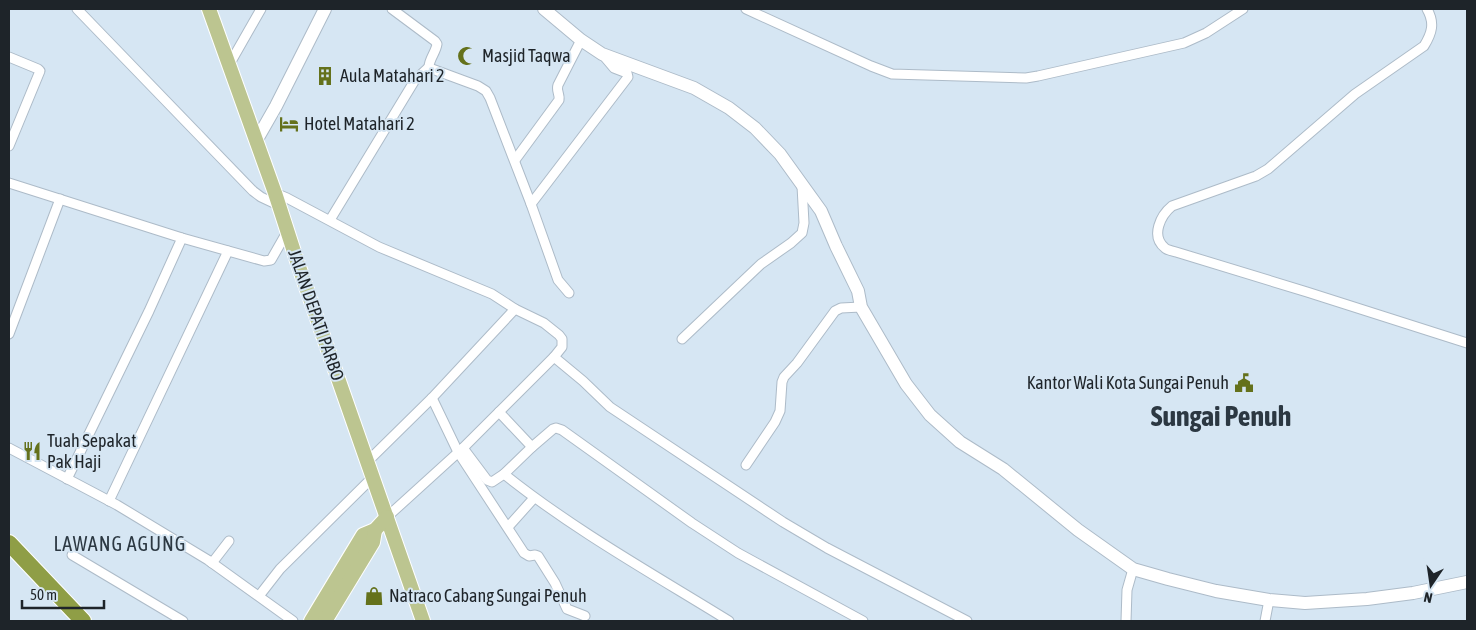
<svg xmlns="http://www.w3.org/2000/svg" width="1476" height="630" viewBox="0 0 1476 630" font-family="'Asap Condensed',sans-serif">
<rect width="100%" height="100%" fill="#d6e6f3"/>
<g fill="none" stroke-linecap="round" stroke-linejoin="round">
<g stroke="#adbbc8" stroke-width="11">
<g id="street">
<polyline points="77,9 253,191 261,197 278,205"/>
<path d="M392 9 435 41 437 44C436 52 429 59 429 67L432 69 478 86 486 91 490 98 531 204 558 280 569 293"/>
<polyline points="746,9 871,66 892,74 1026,78 1038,76 1184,43 1206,33 1243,9"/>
<path d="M1427 9C1435 23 1432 33 1424 46L1355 94 1268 169 1256 176 1172 206C1161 215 1150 236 1165 248 1167 250 1172 251 1176 252L1307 292 1467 343"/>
<polyline points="9,57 38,69 40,71 9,146"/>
<polyline points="229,65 261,9"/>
<path d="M515 160 559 100C560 94 556 91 558 85L581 40"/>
<polyline points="9,183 182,238 264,261 271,260 287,232"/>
<polyline points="275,193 287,198 379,247 492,294 515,309 544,323 559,335 562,339 562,347 554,357 463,448 387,517"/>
<polyline points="531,204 628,77 627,73 614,68 603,55"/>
<polyline points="330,220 415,80 429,67"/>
<polyline points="9,334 60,199"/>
<polyline points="682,339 761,264 791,243 802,233 804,223 802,186"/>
<polyline points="554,357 583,381 610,407 783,522 827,548 967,621"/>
<polyline points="432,398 458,452 524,553 529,556 535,555 538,556 555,583 567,609 585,616"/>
<polyline points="499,412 532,447"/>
<polyline points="9,448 117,505 208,560 293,621"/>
<polyline points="463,448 487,480 492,482 504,474 532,447 553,429 556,428 562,430 692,523 738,553 863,621"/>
<polyline points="367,462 432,398 515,309"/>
<polyline points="746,465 775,422 780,411 782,382 784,377 797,363 835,311 841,308 861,307"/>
<path d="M504 474C574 530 653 574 729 621"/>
<polyline points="67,479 149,311 182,238"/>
<polyline points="109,501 228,251"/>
<polyline points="508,527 534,498"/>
<polyline points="72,555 183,621"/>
<polyline points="212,563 229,541"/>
<polyline points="259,596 280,569 373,477"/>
<polyline points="1126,621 1127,590 1133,569"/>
<polyline points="1265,621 1269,600"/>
</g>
</g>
<g stroke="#adbbc8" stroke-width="14">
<g id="secondary">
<polyline points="544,9 581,40 602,54 694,88 729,108 755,128 780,154 821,211 836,246 858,291 861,307 906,384 930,415 960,442 1003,469 1078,530 1133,569 1168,579 1216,591 1269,600 1305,603 1367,599 1413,593 1467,582"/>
<polyline points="256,141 276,106 325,9"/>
</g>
</g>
<g stroke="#fff" stroke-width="16">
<g id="primary">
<polyline points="209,9 275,193 298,264 423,621"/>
<polyline points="311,621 363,535 375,530 387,517"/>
<polyline points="325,621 373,542 375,530"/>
</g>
</g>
<g stroke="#fff" stroke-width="18">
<polyline id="highway" points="9,543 83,621"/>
</g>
<use href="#street" stroke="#fff" stroke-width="9"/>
<use href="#secondary" stroke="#fff" stroke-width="12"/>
<use href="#primary" stroke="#bcc590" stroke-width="14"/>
<use href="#highway" stroke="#8f9e46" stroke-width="16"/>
</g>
<defs>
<g id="mosque-bare" transform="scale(1.5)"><path d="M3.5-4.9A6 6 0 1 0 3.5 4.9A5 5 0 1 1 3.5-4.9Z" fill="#64711b" stroke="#d6e6f3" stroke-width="2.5" paint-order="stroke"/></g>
<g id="building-bare" transform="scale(1.5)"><path d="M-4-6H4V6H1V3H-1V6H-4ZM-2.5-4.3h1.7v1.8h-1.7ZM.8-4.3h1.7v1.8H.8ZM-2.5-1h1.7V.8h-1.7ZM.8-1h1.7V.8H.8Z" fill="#64711b" stroke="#d6e6f3" stroke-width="2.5" paint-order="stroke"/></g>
<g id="hotel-bare" transform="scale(1.5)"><path d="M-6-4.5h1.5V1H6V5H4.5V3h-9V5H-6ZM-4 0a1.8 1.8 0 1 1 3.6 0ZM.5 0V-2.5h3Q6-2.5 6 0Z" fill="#64711b" stroke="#d6e6f3" stroke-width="2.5" paint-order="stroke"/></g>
<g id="civic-bare" transform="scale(1.5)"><path d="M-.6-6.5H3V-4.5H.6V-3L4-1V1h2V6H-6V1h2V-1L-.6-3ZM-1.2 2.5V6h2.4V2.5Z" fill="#64711b" stroke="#d6e6f3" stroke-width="2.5" paint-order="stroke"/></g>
<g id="restaurant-bare" transform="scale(1.5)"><path d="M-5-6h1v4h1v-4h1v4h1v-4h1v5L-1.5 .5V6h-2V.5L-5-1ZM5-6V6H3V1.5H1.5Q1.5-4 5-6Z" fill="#64711b" stroke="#d6e6f3" stroke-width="2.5" paint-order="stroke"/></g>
<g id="shop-bare" transform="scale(1.5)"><path d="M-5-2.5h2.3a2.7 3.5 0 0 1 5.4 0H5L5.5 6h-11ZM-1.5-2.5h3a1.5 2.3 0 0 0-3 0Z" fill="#64711b" stroke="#d6e6f3" stroke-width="2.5" paint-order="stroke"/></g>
</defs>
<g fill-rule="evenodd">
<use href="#mosque-bare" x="467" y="56"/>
<use href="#building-bare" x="325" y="76"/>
<use href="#hotel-bare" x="289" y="124"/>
<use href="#civic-bare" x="1244" y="383"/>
<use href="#restaurant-bare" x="32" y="451"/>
<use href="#shop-bare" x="374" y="596"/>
</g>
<g text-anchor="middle" stroke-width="4" stroke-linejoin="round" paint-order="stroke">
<g font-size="18" fill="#1e2429" stroke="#d6e6f3" text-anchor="start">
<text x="482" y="62">Masjid Taqwa</text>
<text x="340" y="82">Aula Matahari 2</text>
<text x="304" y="130">Hotel Matahari 2</text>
<text x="1229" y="389" text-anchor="end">Kantor Wali Kota Sungai Penuh</text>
<text x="47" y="447">Tuah Sepakat<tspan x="47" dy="21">Pak Haji</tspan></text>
<text x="389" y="602">Natraco Cabang Sungai Penuh</text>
</g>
<g font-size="18" fill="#1e2429" stroke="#d6e6f3">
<text transform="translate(316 315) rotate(71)" y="6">JALAN DEPATI PARBO</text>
</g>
<g font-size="20" letter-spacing="1" fill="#2c3842" stroke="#d6e6f3">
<text x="120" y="551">LAWANG AGUNG</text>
</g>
<g font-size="28" font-weight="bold" fill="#2c3842" stroke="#d6e6f3">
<text x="1221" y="426">Sungai Penuh</text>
</g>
</g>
<rect width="1476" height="630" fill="none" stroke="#1e2429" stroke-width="20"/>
<g transform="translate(1431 585) rotate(193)" stroke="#d6e6f3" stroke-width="4" paint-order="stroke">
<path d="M0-4L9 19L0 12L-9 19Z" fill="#1e2429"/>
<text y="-8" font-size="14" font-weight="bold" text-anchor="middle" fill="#1e2429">N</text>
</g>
<path d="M22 600v8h82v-8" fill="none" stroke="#1e2429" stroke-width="2.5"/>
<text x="30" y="600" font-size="15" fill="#1e2429" stroke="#d6e6f3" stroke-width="4" paint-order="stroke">50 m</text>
</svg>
